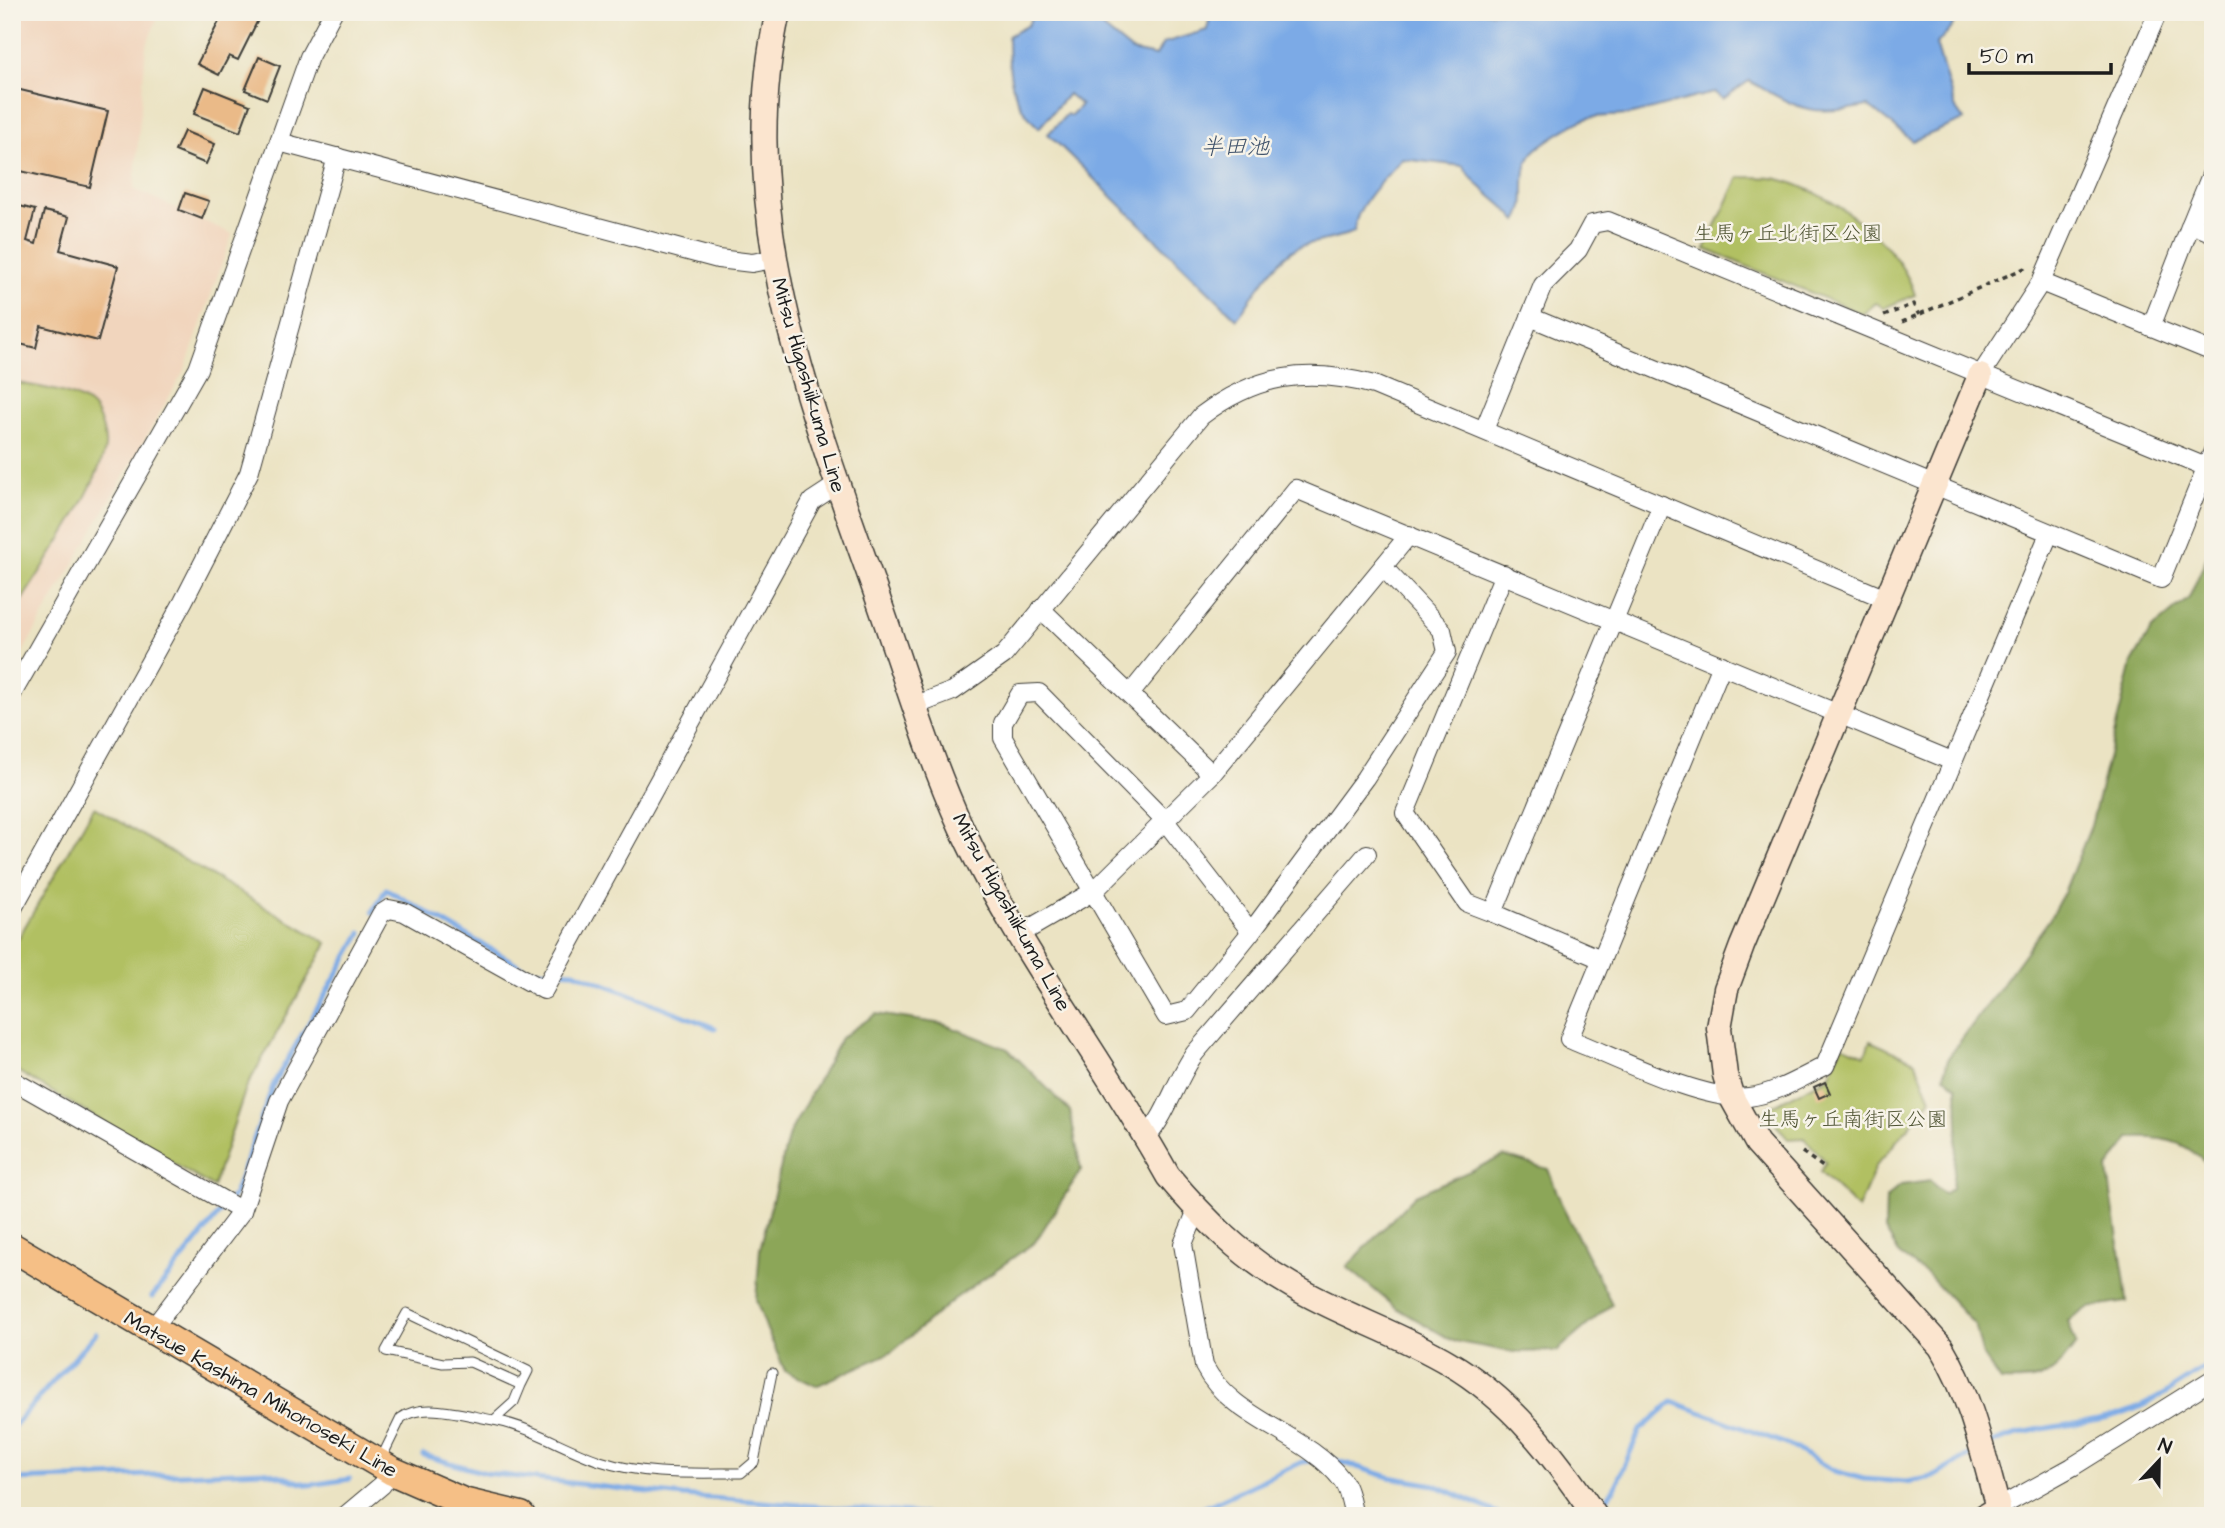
<svg xmlns="http://www.w3.org/2000/svg" width="2225" height="1528" viewBox="0 0 2225 1528" font-family="'Architects Daughter','Klee One',sans-serif">
<rect width="100%" height="100%" fill="#f7f3e8"/>
<filter id="ink" filterUnits="userSpaceOnUse"><feTurbulence type="fractalNoise" baseFrequency=".0143" numOctaves="2"/><feDisplacementMap in="SourceGraphic" scale="14" xChannelSelector="R" yChannelSelector="G"/><feConvolveMatrix kernelMatrix="1 2 1 2 8 2 1 2 1" color-interpolation-filters="sRGB"/></filter>
<filter id="wash" filterUnits="userSpaceOnUse"><feTurbulence type="fractalNoise" baseFrequency=".00686" numOctaves="4" result="noise"/><feDisplacementMap in="SourceGraphic" scale="28" xChannelSelector="R" yChannelSelector="G"/><feGaussianBlur stdDeviation="1.57" result="paint"/><feColorMatrix in="noise" values="0 0 0 0 0 0 0 0 0 0 0 0 0 0 0 0 0 1.4 0 .05"/><feComposite in="paint" operator="in"/></filter>
<g filter="url(#wash)">
<rect width="100%" height="100%" fill="#ebe3c3"/>
<polygon fill="#f1d5bd" points="12,12 160,12 146,46 134,189 232,234 185,369 12,671"/>
<g fill="#b1c062" stroke="#666e3f" stroke-width="2">
<path d="M1739 177C1751 178 1766 176 1778 179 1830 191 1899 243 1915 295L1884 308 1876 303 1863 314 1705 249Z"/>
<path d="M12 382C36 387 69 390 89 404 100 412 108 441 104 453 90 502 40 570 12 616Z"/>
<polygon points="94,807 327,943 246,1088 213,1187 12,1068 12,949"/>
<polygon points="1870,1041 1915,1061 1931,1099 1876,1166 1858,1209 1820,1172 1826,1162 1804,1138 1788,1139 1768,1115 1770,1107 1829,1077 1842,1045 1865,1055"/>
</g>
<g fill="#8ca658" stroke="#54613a" stroke-width="2">
<path d="M2213 543V1173C2191 1142 2166 1136 2130 1138L2108 1168C2112 1213 2123 1256 2127 1302L2088 1308 2068 1321 2076 1344C2053 1378 2040 1383 2000 1381L1983 1356 1975 1325 1927 1274 1900 1255 1885 1230 1886 1198 1901 1185 1930 1181 1944 1194 1952 1188 1958 1127 1957 1087 1944 1076 1948 1058 2049 920 2065 890 2091 826 2132 663 2151 630 2189 598Z"/>
<polygon points="876,1014 943,1024 1008,1049 1070,1111 1081,1170 1035,1242 953,1300 892,1352 816,1386 785,1371 767,1330 756,1300 760,1249 789,1134 841,1038"/>
<polygon points="1504,1156 1548,1169 1563,1208 1612,1304 1557,1351 1512,1352 1453,1341 1395,1307 1347,1267 1415,1195"/>
</g>
<path fill="#7caae6" stroke="#4c6381" stroke-width="2" d="M1034 12H1084L1132 51 1156 56 1163 43 1207 30 1211 12H1958L1951 29 1936 44 1955 107 1964 120 1913 141 1868 106C1807 117 1801 109 1749 81L1723 99 1715 93C1687 98 1660 108 1632 114 1618 117 1603 115 1589 118 1577 121 1538 145 1531 155 1517 177 1531 201 1517 221 1500 199 1477 190 1463 166L1402 159C1385 178 1355 205 1354 232 1336 239 1319 241 1301 246 1278 254 1251 299 1237 319L1048 134 1067 114 1070 116 1081 105 1068 94 1039 128C1010 101 1008 74 1008 36L1028 25Z"/>
<g fill="none" stroke-linecap="round" stroke-linejoin="round">
<g stroke="#7caae6" stroke-width="5">
<polyline points="373,912 386,889 527,970 574,972 715,1028"/>
<polyline points="152,1297 234,1195 274,1083 361,933"/>
<polyline points="12,1428 96,1333"/>
<path d="M1989 1445C2031 1424 2076 1428 2119 1415 2152 1405 2184 1381 2213 1362"/>
<polyline points="423,1455 485,1473 683,1496 949,1516"/>
<polyline points="1329,1458 1389,1477 1435,1485 1504,1516"/>
<polyline points="12,1480 264,1471 309,1485 350,1479"/>
<polyline points="1599,1508 1614,1489 1640,1430 1673,1402 1789,1445 1834,1471 1864,1479 1906,1482 1933,1477 1977,1451"/>
<polyline points="1155,1516 1201,1509 1302,1462 1316,1460"/>
</g>
</g>
<g id="blocks">
<g fill="#eaba88">
<polygon points="224,12 248,12 259,18 238,60 229,56 219,75 197,64"/>
<polygon points="259,57 280,66 267,99 245,90"/>
<polygon points="205,87 250,105 240,132 194,114"/>
<polygon points="12,88 108,111 90,187 12,169"/>
<polygon points="184,131 215,144 206,164 175,151"/>
<polygon points="185,193 209,201 202,219 179,210"/>
<polygon points="12,204 35,210 27,241 36,244 44,211 69,217 60,250 118,266 98,341 41,326 36,348 12,342"/>
<polygon points="1825,1082 1830,1093 1819,1098 1814,1087"/>
</g>
</g>
</g>
<g filter="url(#ink)">
<use href="#blocks" fill-opacity="0" stroke="#3b3a35" stroke-width="2"/>
<g fill="none" stroke-linecap="round" stroke-linejoin="round">
<g stroke="#3b3a35" stroke-width="11">
<g id="lane">
<path d="M494 1420C532 1427 564 1449 600 1461 645 1476 694 1473 741 1473L754 1462 772 1373"/>
<path d="M380 1461 401 1418C423 1401 468 1416 494 1420L514 1402 521 1385 470 1362 443 1363 386 1351 407 1313 528 1371 521 1385"/>
</g>
</g>
<g stroke="#3b3a35" stroke-width="20">
<g id="street">
<polyline points="279,142 718,259 752,263 773,259"/>
<polyline points="2213,170 2191,224 2213,233"/>
<polyline points="2041,282 2213,352"/>
<polyline points="1530,317 2161,579 2213,451"/>
<polyline points="2151,327 2191,224"/>
<polyline points="1980,376 2041,282 2158,12"/>
<polyline points="1484,430 1543,285 1578,250 1592,224 1608,221 2206,467"/>
<polyline points="1041,609 1212,774"/>
<path d="M1722 665 1569 1039C1615 1057 1702 1102 1749 1097 1775 1094 1802 1077 1825 1066L2049 534"/>
<polyline points="1131,693 1296,489 1952,761"/>
<polyline points="12,694 198,369 309,57 333,12"/>
<path d="M914 706 953 691 1004 655 1201 416C1256 374 1308 367 1374 385L1886 599"/>
<polyline points="12,910 183,602 249,473 337,157"/>
<polyline points="1493,913 1467,903 1405,813 1504,574"/>
<polyline points="1251,932 1165,821 1039,693 1020,694 1003,723 1003,738 1166,1016 1187,1011 1251,932 1365,778 1447,652 1442,630 1383,567"/>
<polyline points="1020,934 1094,891 1212,774 1409,535"/>
<polyline points="1601,959 1493,913 1662,505"/>
<polyline points="12,1080 242,1211"/>
<path d="M1147 1137C1168 1112 1176 1080 1195 1053L1367 854"/>
<path d="M1197 1210 1183 1244 1204 1366C1232 1420 1305 1432 1342 1480 1349 1488 1351 1505 1354 1516"/>
<polyline points="151,1331 242,1211 279,1101 381,914 389,909 404,912 544,990 812,501 838,484"/>
<polyline points="1998,1508 2072,1467 2213,1379"/>
<polyline points="345,1516 382,1485 392,1471"/>
</g>
</g>
<g stroke="#3b3a35" stroke-width="27">
<g id="secondary">
<path d="M778 12C732 215 810 405 876 593 904 672 927 753 962 829 1018 950 1103 1059 1168 1176 1204 1219 1242 1257 1291 1285 1341 1315 1399 1333 1449 1363 1511 1399 1555 1457 1595 1516"/>
<path d="M1980 376 1742 946 1726 989 1719 1028 1725 1075 1732 1098 1757 1143 1941 1347C1972 1399 1982 1450 1998 1508L1985 1516"/>
</g>
</g>
<g stroke="#3b3a35" stroke-width="31">
<polyline id="primary" points="12,1247 392,1471 463,1502 521,1516"/>
</g>
<g stroke="#3b3a35" stroke-width="3.5" stroke-dasharray="5 5" stroke-linecap="butt">
<polyline points="1884,316 1913,304 1919,315"/>
<polyline points="1902,322 2029,266"/>
<polyline points="1802,1152 1823,1167"/>
</g>
<use href="#lane" stroke="#fff" stroke-width="9"/>
<use href="#street" stroke="#fff" stroke-width="18"/>
<use href="#secondary" stroke="#fbe5cf" stroke-width="24"/>
<use href="#primary" stroke="#f5bf86" stroke-width="28"/>
</g>
</g>
<g text-anchor="middle" stroke-width="5" stroke-linejoin="round" paint-order="stroke">
<g font-size="21" fill="#505534" stroke="#f7f3e8">
<text x="1788" y="240">生馬ヶ丘北街区公園</text>
<text x="1853" y="1126">生馬ヶ丘南街区公園</text>
</g>
<g font-size="21" fill="#1c1c1c" stroke="#f7f3e8">
<text transform="translate(809 385) rotate(74)" y="7">Mitsu Higashiikuma Line</text>
<text transform="translate(1012 912) rotate(61)" y="7">Mitsu Higashiikuma Line</text>
<text transform="translate(261 1394) rotate(30)" y="7">Matsue Kashima Mihonoseki Line</text>
</g>
<g font-size="23" font-style="italic" fill="#42556d" stroke="#f7f3e8">
<text x="1235" y="154">半田池</text>
</g>
</g>
<rect width="2225" height="1528" fill="none" stroke="#f7f3e8" stroke-width="42"/>
<g transform="translate(2159 1461) rotate(22)" stroke="#f7f3e8" stroke-width="5" paint-order="stroke">
<path d="M0-5L12 26L0 18L-12 26Z" fill="#1c1c1c"/>
<text y="-10" font-size="19" font-weight="bold" text-anchor="middle" fill="#1c1c1c">N</text>
</g>
<path d="M1969 63v10h142v-10" fill="none" stroke="#1c1c1c" stroke-width="3.5"/>
<text x="1980" y="63" font-size="21" fill="#1c1c1c" stroke="#f7f3e8" stroke-width="5" paint-order="stroke">50 m</text>
</svg>
